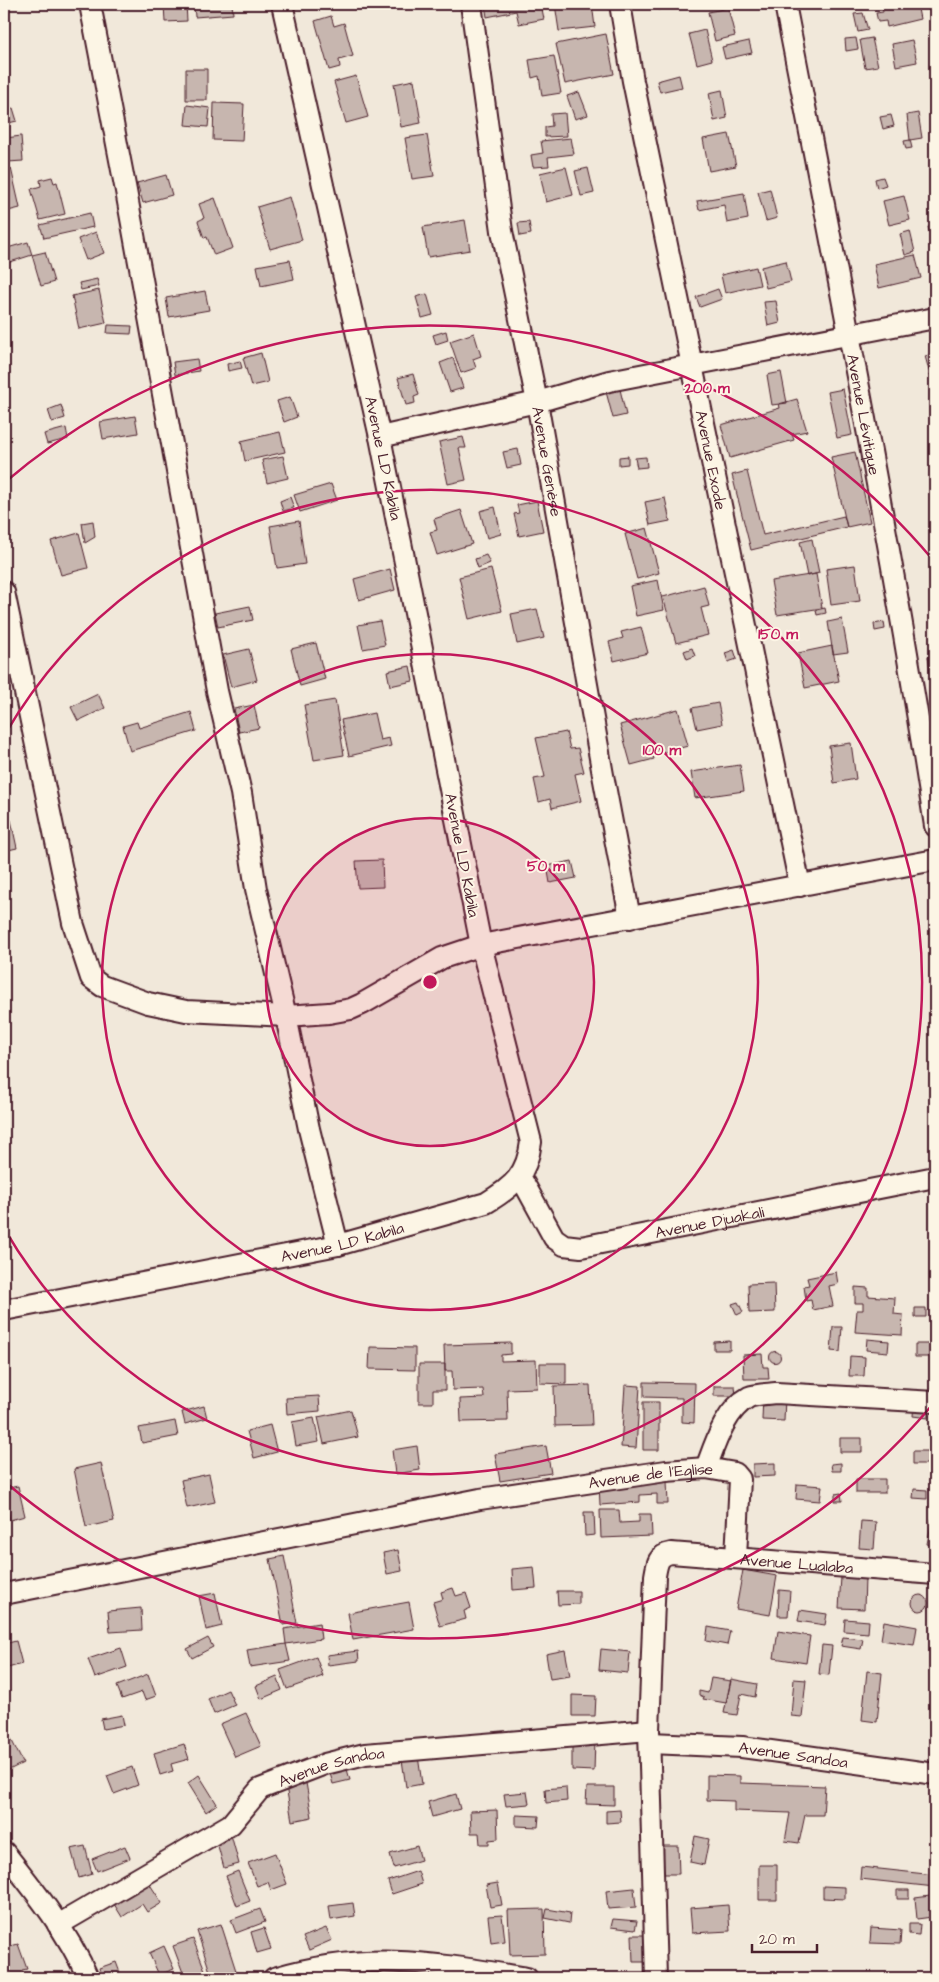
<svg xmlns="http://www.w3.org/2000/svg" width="939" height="1982" viewBox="0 0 939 1982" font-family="'Architects Daughter',sans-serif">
<rect width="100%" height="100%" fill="#f1e8da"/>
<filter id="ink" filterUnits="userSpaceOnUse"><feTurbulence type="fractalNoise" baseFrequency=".02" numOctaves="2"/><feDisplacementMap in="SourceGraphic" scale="10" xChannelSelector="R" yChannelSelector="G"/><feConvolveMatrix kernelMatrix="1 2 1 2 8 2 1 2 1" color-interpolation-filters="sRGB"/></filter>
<g filter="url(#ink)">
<!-- building -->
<path fill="#c7b6af" stroke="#4a1f2b" d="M 164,4 L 186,4 L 187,21 L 165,22 Z
M 194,4 L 232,4 L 233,14 L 195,17 Z
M 485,4 L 526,4 L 526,7 L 541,4 L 544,19 L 519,24 L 516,11 L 487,17 Z
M 555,4 L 592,4 L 595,27 L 559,31 Z
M 657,4 L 678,4 L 679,6 L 658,10 Z
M 843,4 L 862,4 L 845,9 Z
M 882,4 L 917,4 L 920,19 L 887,27 L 886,21 L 878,22 L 876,13 L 883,12 Z
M 728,8 L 735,36 L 715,41 L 708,12 Z
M 863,13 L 868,30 L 858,32 L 854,14 Z
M 331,16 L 334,26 L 344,23 L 353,56 L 339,60 L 340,67 L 329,70 L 315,21 Z
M 705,30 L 712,60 L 697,64 L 689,34 Z
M 606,34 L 614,74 L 565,84 L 556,44 Z
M 856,38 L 858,49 L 846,51 L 845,39 Z
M 872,38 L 878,66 L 865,68 L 860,40 Z
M 912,40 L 917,62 L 896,66 L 892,44 Z
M 749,41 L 752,53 L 725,59 L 722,47 Z
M 554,56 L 561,93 L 542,96 L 539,76 L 532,78 L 529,60 Z
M 186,69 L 207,69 L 207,100 L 186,100 Z
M 679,75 L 682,87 L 660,92 L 657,81 Z
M 356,76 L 368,117 L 346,123 L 334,82 Z
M 414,80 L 421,123 L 401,127 L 394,84 Z
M 722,90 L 727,118 L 714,121 L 709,93 Z
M 579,92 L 588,115 L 575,119 L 567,96 Z
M 214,103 L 244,104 L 242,141 L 213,140 Z
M 187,105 L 210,108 L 208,127 L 185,125 Z
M 13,108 L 17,121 L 4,124 L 4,110 Z
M 565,113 L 567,136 L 545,137 L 545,127 L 552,126 L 551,114 Z
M 918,113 L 922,138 L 910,140 L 907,115 Z
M 891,115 L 894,126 L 883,129 L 880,117 Z
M 729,134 L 736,166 L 709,171 L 703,139 Z
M 427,135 L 434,176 L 412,179 L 405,138 Z
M 21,136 L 23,161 L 8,162 L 6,138 Z
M 571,138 L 574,154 L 548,157 L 549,166 L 533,167 L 531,155 L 543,153 L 541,141 Z
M 910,140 L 912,148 L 906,149 L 904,141 Z
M 566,167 L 573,195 L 546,202 L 540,173 Z
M 11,168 L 20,208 L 4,212 L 4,169 Z
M 588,168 L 594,193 L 581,196 L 575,171 Z
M 166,175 L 172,195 L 143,203 L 137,183 Z
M 52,177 L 54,183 L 57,182 L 65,214 L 40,220 L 31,189 L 41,186 L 40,180 Z
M 883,177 L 886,185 L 877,188 L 875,179 Z
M 770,189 L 777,218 L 766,221 L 758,192 Z
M 744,193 L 748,219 L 727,223 L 724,205 L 699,210 L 697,201 Z
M 904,196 L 910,220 L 889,225 L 883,201 Z
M 290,197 L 302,240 L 270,249 L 257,207 Z
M 215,198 L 233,248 L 214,255 L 207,237 L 204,238 L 198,221 L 204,218 L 199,204 Z
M 90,213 L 93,227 L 44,238 L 40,225 Z
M 465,220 L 470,250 L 428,257 L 423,227 Z
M 529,222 L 531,234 L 520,236 L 518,223 Z
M 935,226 L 935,246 L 933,247 L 928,227 Z
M 910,231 L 915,252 L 905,255 L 900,234 Z
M 96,232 L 104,253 L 86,260 L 78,239 Z
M 28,242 L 32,255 L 4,264 L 4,249 Z
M 45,252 L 54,282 L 41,286 L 32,255 Z
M 915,255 L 921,278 L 879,288 L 874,264 Z
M 290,260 L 294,279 L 261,286 L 257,266 Z
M 786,261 L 791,282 L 766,288 L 761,267 Z
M 756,267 L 760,285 L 725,293 L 721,275 Z
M 97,279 L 99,286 L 81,290 L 79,283 Z
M 718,289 L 722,299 L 700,307 L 696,297 Z
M 99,290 L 106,323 L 79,329 L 72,296 Z
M 205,291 L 209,310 L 169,317 L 166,298 Z
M 427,294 L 433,315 L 422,318 L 416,297 Z
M 776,301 L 780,323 L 768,326 L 764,302 Z
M 108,325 L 132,326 L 131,334 L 107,333 Z
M 446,331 L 448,340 L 436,344 L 433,335 Z
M 474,333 L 481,356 L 473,359 L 476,368 L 461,373 L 450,341 Z
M 935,343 L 935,376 L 931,378 L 925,356 L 933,354 L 930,344 Z
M 261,353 L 268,382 L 251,386 L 243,358 Z
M 453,358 L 463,388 L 450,392 L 440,363 Z
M 197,359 L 199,371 L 175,375 L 173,362 Z
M 240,361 L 242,368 L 228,371 L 227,364 Z
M 781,372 L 787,403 L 772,405 L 767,375 Z
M 413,374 L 419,395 L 414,397 L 415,403 L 406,405 L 398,378 Z
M 619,385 L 626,415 L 613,418 L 605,388 Z
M 843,389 L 852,435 L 837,438 L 828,392 Z
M 290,397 L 297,417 L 284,422 L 277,401 Z
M 797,399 L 807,431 L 792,434 L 794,440 L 730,458 L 721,425 L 780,408 L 779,404 Z
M 61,405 L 65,418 L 52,422 L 48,410 Z
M 135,416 L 138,433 L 103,439 L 100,422 Z
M 66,428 L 68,439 L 47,444 L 44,434 Z
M 280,432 L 285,452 L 245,461 L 241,441 Z
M 463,437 L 466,448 L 459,448 L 466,480 L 448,484 L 439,442 Z
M 518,449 L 521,465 L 507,468 L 503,452 Z
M 855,452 L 870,522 L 847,527 L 831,457 Z
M 283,456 L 288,478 L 267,483 L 262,460 Z
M 628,456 L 628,464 L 619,465 L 619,457 Z
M 646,457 L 647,467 L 637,468 L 635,458 Z
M 747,471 L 763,535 L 844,516 L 847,527 L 751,550 L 732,475 Z
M 331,484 L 337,500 L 300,512 L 294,495 Z
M 290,497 L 294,508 L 283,511 L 280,501 Z
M 665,498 L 670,521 L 650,525 L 645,502 Z
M 537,501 L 543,531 L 519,536 L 514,514 L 519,513 L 517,505 Z
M 495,507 L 501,534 L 487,538 L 480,511 Z
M 461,510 L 472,544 L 437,555 L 430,532 L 437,530 L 434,519 Z
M 93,521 L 95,537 L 85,543 L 82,523 Z
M 299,521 L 305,564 L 277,568 L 270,526 Z
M 647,528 L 659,573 L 637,579 L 625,534 Z
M 79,533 L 88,568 L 61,575 L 51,541 Z
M 812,539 L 819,573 L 807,576 L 800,542 Z
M 486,555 L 490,563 L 478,568 L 475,559 Z
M 855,565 L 860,601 L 831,605 L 826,569 Z
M 390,569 L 395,590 L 359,600 L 354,579 Z
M 491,569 L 502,611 L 469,619 L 459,577 Z
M 816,574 L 822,608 L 777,615 L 771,581 Z
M 658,580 L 664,610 L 636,616 L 630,586 Z
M 704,586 L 709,606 L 701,608 L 708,635 L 676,643 L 663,597 Z
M 250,606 L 253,620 L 218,627 L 215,613 Z
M 825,608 L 826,613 L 817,615 L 816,610 Z
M 537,609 L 544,638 L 517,644 L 511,614 Z
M 842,619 L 848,652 L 833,654 L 828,622 Z
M 380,621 L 385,645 L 363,649 L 358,625 Z
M 884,622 L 885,629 L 875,631 L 874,624 Z
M 641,627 L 648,653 L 614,661 L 609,642 L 623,638 L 621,632 Z
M 316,643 L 325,679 L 300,686 L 291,649 Z
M 832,646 L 839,681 L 805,688 L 798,653 Z
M 692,648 L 695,656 L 687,659 L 684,651 Z
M 249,649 L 257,680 L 231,687 L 223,655 Z
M 734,650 L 737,659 L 728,662 L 725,653 Z
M 935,656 L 935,678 L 931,679 L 928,657 Z
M 410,666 L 413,681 L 390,686 L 387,671 Z
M 98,694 L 105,708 L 78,721 L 71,707 Z
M 335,700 L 344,755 L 314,760 L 304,705 Z
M 718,703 L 722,724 L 697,729 L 692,708 Z
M 254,705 L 259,728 L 239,732 L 234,709 Z
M 678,709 L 688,746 L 653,755 L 654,759 L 631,765 L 620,725 Z
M 191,712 L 196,731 L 130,751 L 123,726 L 137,722 L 139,728 Z
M 374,713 L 380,740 L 389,738 L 391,746 L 349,756 L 341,720 Z
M 566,732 L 570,749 L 578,748 L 584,772 L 575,774 L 581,801 L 552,808 L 550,799 L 539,802 L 534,779 L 545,777 L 536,738 Z
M 851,743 L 856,779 L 834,783 L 829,746 Z
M 740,765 L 744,791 L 695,798 L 691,772 Z
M 11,820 L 17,848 L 4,851 L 4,822 Z
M 382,860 L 383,887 L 358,888 L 356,861 Z
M 572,861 L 576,878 L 550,883 L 547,866 Z
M 836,1272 L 838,1284 L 829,1286 L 833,1306 L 813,1310 L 811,1300 L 806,1301 L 804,1286 L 809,1285 L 807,1278 Z
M 774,1283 L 775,1312 L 749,1313 L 748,1284 Z
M 855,1287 L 868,1288 L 868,1296 L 895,1298 L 894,1314 L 903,1315 L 902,1335 L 855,1332 L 857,1310 L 863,1310 L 863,1303 L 855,1303 Z
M 932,1299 L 935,1299 L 935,1316 L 932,1316 Z
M 738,1302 L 743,1312 L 737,1315 L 732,1304 Z
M 915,1308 L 926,1308 L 926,1317 L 915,1317 Z
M 833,1327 L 842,1327 L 840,1352 L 831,1351 Z
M 867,1339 L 889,1341 L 888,1352 L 866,1350 Z
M 730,1341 L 730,1350 L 714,1350 L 714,1342 Z
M 511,1343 L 511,1354 L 501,1355 L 501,1361 L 536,1360 L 537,1388 L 507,1389 L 508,1421 L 461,1422 L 460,1399 L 484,1398 L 483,1389 L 453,1390 L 452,1371 L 445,1371 L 444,1345 Z
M 915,1344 L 934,1344 L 934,1357 L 915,1357 Z
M 370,1347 L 415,1348 L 415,1370 L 369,1369 Z
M769.5 1357a5.5 5.5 0 1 1 11 0a5.5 5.5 0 1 1-11 0Z
M 762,1354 L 763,1367 L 768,1367 L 769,1379 L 744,1379 L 743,1355 Z
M 850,1356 L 865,1357 L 864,1376 L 849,1376 Z
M 540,1363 L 566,1363 L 566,1384 L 540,1383 Z
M 419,1364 L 445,1364 L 445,1390 L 433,1390 L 433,1403 L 419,1403 Z
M 644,1382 L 695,1383 L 694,1423 L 682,1422 L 682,1398 L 644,1397 Z
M 590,1385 L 592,1425 L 555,1426 L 554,1386 Z
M 625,1385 L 640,1386 L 636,1448 L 621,1447 Z
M 714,1386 L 735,1386 L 736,1396 L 714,1396 Z
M 319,1396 L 320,1411 L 287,1414 L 286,1398 Z
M 763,1396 L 785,1397 L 784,1421 L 762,1420 Z
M 643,1402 L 659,1402 L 659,1450 L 643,1450 Z
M 914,1403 L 929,1404 L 928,1418 L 913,1416 Z
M 204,1406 L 207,1418 L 185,1424 L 182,1412 Z
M 351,1410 L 358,1437 L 324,1444 L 318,1417 Z
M 314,1418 L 319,1442 L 296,1446 L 292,1422 Z
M 175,1421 L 178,1436 L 142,1443 L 139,1428 Z
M 270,1425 L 277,1452 L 254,1458 L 247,1431 Z
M 840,1438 L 862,1438 L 862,1452 L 840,1452 Z
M 417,1446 L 420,1470 L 395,1474 L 392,1450 Z
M 546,1446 L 551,1473 L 500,1481 L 495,1454 Z
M 913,1451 L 931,1451 L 931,1464 L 913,1464 Z
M 101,1463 L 114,1521 L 86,1527 L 74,1469 Z
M 775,1463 L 775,1476 L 753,1477 L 753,1464 Z
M 841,1463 L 841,1471 L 832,1471 L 831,1464 Z
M 209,1474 L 215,1502 L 187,1508 L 181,1480 Z
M 856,1479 L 885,1479 L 885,1493 L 856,1493 Z
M 667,1481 L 668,1504 L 657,1504 L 657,1494 L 640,1495 L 640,1502 L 600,1505 L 599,1485 Z
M 797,1484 L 822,1486 L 820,1501 L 796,1499 Z
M 18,1486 L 25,1516 L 10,1520 L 4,1489 Z
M 914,1489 L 927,1490 L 927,1499 L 913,1498 Z
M 841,1493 L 842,1501 L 835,1501 L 835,1494 Z
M 600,1510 L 619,1510 L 620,1523 L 639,1522 L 639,1514 L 651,1514 L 652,1536 L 601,1538 Z
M 934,1510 L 935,1510 L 935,1546 L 927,1544 Z
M 584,1512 L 594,1512 L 595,1535 L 585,1536 Z
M 861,1521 L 876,1522 L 874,1549 L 859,1548 Z
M 398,1550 L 402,1571 L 387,1574 L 383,1553 Z
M 284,1556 L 297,1623 L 283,1625 L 270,1559 Z
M 534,1567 L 536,1588 L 513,1590 L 512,1569 Z
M 743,1570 L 777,1576 L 770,1615 L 736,1609 Z
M 841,1577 L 865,1578 L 864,1609 L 839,1608 Z
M 453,1588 L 456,1596 L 466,1593 L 471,1608 L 464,1611 L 466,1619 L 440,1626 L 433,1602 L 443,1599 L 441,1592 Z
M 779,1590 L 790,1591 L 788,1616 L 778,1616 Z
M 557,1591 L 579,1591 L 579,1604 L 558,1605 Z
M 215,1593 L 222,1626 L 206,1630 L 199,1596 Z
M912 1603a8 8 0 1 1 16 0a8 8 0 1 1-16 0Z
M 409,1602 L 414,1629 L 353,1640 L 348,1613 Z
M 141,1608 L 142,1630 L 110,1632 L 108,1611 Z
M 800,1610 L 827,1614 L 825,1625 L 798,1621 Z
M 845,1619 L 869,1621 L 868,1633 L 844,1631 Z
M 884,1621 L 917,1627 L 914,1645 L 881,1640 Z
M 319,1623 L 321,1639 L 286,1644 L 284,1629 Z
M 708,1627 L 730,1631 L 727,1645 L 706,1641 Z
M 778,1631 L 810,1636 L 806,1663 L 774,1658 Z
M 843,1637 L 863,1639 L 861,1649 L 841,1646 Z
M 208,1638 L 213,1647 L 192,1658 L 187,1649 Z
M 16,1641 L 22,1664 L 4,1669 L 4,1644 Z
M 286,1644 L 290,1661 L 250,1667 L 247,1650 Z
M 822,1645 L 832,1646 L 829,1675 L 819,1674 Z
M 121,1648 L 127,1667 L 95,1678 L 88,1659 Z
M 601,1649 L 630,1652 L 628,1673 L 599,1670 Z
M 565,1650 L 570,1676 L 550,1679 L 546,1654 Z
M 358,1651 L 359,1661 L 328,1665 L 327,1655 Z
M 316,1657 L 323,1676 L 287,1689 L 280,1670 Z
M 867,1671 L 882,1673 L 877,1722 L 862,1720 Z
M 148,1674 L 156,1696 L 145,1700 L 142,1692 L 122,1699 L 117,1686 Z
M 277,1677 L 282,1690 L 261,1699 L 256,1686 Z
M 711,1678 L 731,1681 L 726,1703 L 703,1699 L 704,1697 L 699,1695 L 699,1691 L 708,1693 Z
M 731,1679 L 757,1684 L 755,1697 L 741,1694 L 737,1715 L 724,1713 Z
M 794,1679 L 806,1680 L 802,1717 L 791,1716 Z
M 228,1690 L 235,1705 L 214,1714 L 208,1699 Z
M 572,1695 L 596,1696 L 595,1716 L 572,1716 Z
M 246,1713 L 261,1746 L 235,1757 L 220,1724 Z
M 122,1715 L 124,1725 L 103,1729 L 101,1719 Z
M 7,1731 L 23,1763 L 7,1771 L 4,1765 L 4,1732 Z
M 572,1740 L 595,1740 L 594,1771 L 572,1770 Z
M 184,1744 L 189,1759 L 171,1764 L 173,1771 L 160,1775 L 154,1753 Z
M 418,1756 L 422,1784 L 406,1787 L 402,1760 Z
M 345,1762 L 350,1780 L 333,1784 L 328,1766 Z
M 132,1767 L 138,1785 L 114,1794 L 107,1776 Z
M 199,1775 L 217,1804 L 206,1812 L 188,1783 Z
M 707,1775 L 740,1776 L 740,1783 L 825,1786 L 823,1815 L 805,1815 L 799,1843 L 785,1841 L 790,1813 L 734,1811 L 734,1801 L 707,1800 Z
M 306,1783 L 312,1817 L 292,1821 L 286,1786 Z
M 566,1787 L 567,1801 L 546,1803 L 545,1789 Z
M 587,1787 L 614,1787 L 614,1805 L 586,1804 Z
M 527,1792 L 529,1804 L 506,1806 L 504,1794 Z
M 456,1794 L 460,1809 L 432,1817 L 428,1802 Z
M 497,1810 L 498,1839 L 489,1840 L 489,1844 L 480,1844 L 479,1833 L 471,1833 L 470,1811 Z
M 620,1810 L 621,1822 L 606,1823 L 606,1811 Z
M 516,1815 L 539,1816 L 538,1827 L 516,1826 Z
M 230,1831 L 239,1864 L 224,1868 L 215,1835 Z
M 695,1836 L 709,1839 L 704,1865 L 690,1862 Z
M 85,1846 L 92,1874 L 79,1878 L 71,1849 Z
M 125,1846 L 130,1858 L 97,1871 L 92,1859 Z
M 417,1846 L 421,1860 L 394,1868 L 390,1854 Z
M 659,1846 L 678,1846 L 679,1874 L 659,1874 Z
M 275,1853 L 287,1884 L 271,1890 L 268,1882 L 257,1886 L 248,1863 Z
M 759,1865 L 777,1865 L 777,1900 L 759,1900 Z
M 861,1867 L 935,1875 L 935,1887 L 860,1879 Z
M 238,1871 L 250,1901 L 237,1906 L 226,1876 Z
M 418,1871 L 422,1884 L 392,1894 L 388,1881 Z
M 149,1883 L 162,1903 L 147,1912 L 142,1904 L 122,1917 L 114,1904 Z
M 498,1883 L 502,1905 L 490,1907 L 486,1885 Z
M 823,1886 L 845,1887 L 845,1899 L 823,1898 Z
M 634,1888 L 636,1907 L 608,1909 L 606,1891 Z
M 897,1890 L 909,1890 L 909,1899 L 897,1899 Z
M 930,1896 L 932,1917 L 917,1919 L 915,1898 Z
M 353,1903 L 355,1916 L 331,1920 L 329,1906 Z
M 728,1905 L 730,1931 L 692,1933 L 690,1908 Z
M 260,1909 L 265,1922 L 236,1933 L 231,1920 Z
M 544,1909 L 545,1954 L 510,1955 L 508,1910 Z
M 547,1909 L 570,1913 L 569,1923 L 545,1918 Z
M 502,1915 L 505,1941 L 491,1943 L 488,1916 Z
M 613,1919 L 637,1921 L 635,1930 L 611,1927 Z
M 221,1924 L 238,1977 L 235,1978 L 212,1978 L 197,1931 Z
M 909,1924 L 920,1924 L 919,1935 L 909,1934 Z
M 264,1928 L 271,1949 L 257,1953 L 251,1932 Z
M 326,1928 L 332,1940 L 309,1950 L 303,1937 Z
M 871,1928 L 901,1930 L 900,1944 L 870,1943 Z
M 632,1935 L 648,1935 L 647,1962 L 633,1962 Z
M 193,1939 L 208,1978 L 185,1978 L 173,1946 Z
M 18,1944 L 27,1969 L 22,1970 L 25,1978 L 12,1978 L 4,1953 L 4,1948 Z
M 164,1946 L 174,1969 L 159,1975 L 149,1953 Z
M 116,1962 L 122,1978 L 102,1978 L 99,1968 Z
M 381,1966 L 382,1978 L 368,1978 L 368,1967 Z"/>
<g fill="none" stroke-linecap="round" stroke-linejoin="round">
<defs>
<g id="street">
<path d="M 90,4 L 126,191 L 217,691 L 241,793 L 256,889 L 286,1016 L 309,1129 L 338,1245"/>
<path id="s1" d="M 471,4 L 502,231 L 537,402 L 603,775 L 630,918"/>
<path id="s2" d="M 620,4 L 633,81 L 800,886"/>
<path id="s3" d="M 785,4 C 838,277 893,551 935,826"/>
<path d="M 380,437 L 537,402 L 609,381 L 935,318"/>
<path d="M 4,592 L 73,923 L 91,978 L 102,986 L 148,1003 L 186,1011 L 286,1016 L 329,1013 L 351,1009 L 362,1004 L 442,958 L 481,945 L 935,860"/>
<path id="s4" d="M 520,1176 L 554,1238 L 564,1245 L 581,1247 L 935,1177"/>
<path id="s5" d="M 4,1310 L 338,1245 L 486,1203 C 513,1187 527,1175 531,1142 L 481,945 L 380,437 L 282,4"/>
<path d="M 706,1468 C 715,1444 725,1410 749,1397 C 756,1394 768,1394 776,1393 L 935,1402"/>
<path id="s6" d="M 4,1594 L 480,1499 L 666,1471 L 706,1468 L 735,1473 L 740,1479 L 736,1557"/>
<path id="s7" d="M 650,1743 L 742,1747 L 935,1774"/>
<path d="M 4,1852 C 35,1891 68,1932 88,1978"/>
<path id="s8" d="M 58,1925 L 231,1824 L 260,1789 L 325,1764 L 365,1754 L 649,1730"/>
<path d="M 274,1978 C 369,1950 433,1963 527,1978"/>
<path id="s9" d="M 656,1978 L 649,1730 L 655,1576 C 657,1564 658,1555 671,1553 L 935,1574"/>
</g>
</defs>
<!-- street casing -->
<use href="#street" stroke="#4a1f2b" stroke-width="24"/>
<!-- street -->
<use href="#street" stroke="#fcf5e5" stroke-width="20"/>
</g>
</g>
<!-- distance rings -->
<circle cx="430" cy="982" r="164" fill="#c2185b" fill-opacity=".12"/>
<g fill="none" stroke="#c2185b" stroke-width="2.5">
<circle cx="430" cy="982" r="164"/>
<circle cx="430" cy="982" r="328"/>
<path d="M4 736A492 492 0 1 1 4 1228"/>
<path d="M933 1404A656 656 0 0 1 4 1481M4 483A656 656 0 0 1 933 560"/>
</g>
<g text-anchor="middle" stroke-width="4" stroke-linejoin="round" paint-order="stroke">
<!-- street labels -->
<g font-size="16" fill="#4a1f2b" stroke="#fcf5e5">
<text dy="6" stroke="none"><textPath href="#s3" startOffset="418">Avenue Lévitique</textPath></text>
<text transform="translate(384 458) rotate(78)" y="6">Avenue LD Kabila</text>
<text dy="6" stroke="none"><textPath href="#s2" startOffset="465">Avenue Exode</textPath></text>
<text dy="6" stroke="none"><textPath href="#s1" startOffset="464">Avenue Genèse</textPath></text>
<text transform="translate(463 855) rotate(79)" y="6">Avenue LD Kabila</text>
<text dy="6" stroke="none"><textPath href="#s4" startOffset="231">Avenue Djuakali</textPath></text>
<text dy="6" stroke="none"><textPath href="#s5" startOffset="345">Avenue LD Kabila</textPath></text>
<text dy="6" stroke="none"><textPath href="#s6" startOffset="658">Avenue de l'Eglise</textPath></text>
<text dy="6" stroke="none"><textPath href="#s9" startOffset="559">Avenue Lualaba</textPath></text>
<text dy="6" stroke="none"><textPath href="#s7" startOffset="144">Avenue Sandoa</textPath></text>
<text dy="6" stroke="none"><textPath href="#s8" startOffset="321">Avenue Sandoa</textPath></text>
</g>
</g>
<circle cx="430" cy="982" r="8" fill="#c2185b" stroke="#fcf5e5" stroke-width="2.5"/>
<g font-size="15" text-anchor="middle" font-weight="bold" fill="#c2185b" stroke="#fcf5e5" stroke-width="4" stroke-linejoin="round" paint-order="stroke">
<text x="707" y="393">200 m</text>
<text x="778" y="639">150 m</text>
<text x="662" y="755">100 m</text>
<text x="546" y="871">50 m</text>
</g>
<!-- margin -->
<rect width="939" height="1982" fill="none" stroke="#fcf5e5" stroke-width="20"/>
<rect x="10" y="10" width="919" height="1962" fill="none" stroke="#4a1f2b" stroke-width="2" filter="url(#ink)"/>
<!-- scale -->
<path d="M752 1944v8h65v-8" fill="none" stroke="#4a1f2b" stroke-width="2.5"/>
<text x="759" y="1944" font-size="15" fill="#4a1f2b" stroke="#fcf5e5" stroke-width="4" paint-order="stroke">20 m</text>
</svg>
